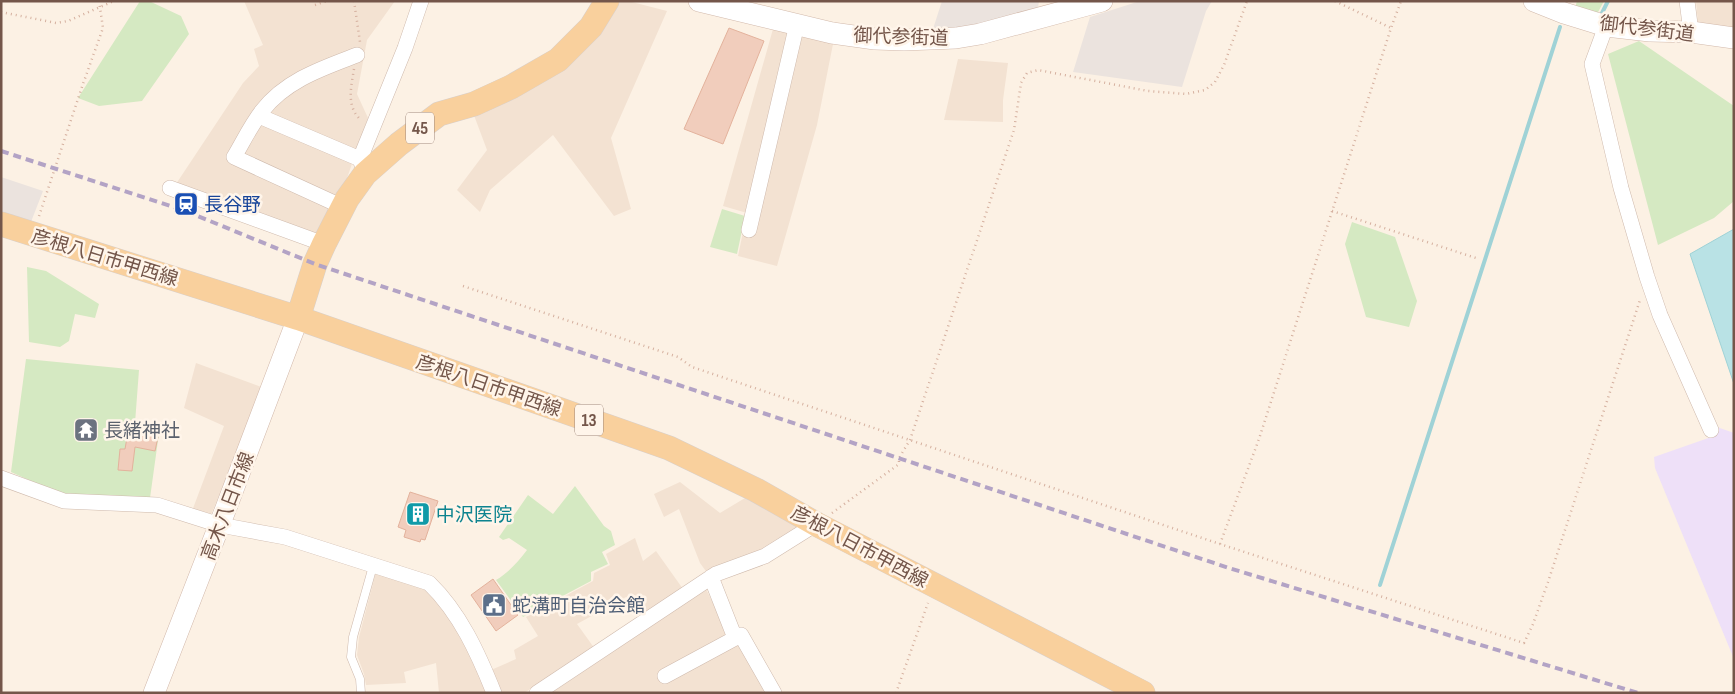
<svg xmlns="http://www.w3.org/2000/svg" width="1735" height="694" viewBox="0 0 1735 694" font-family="'Sofia Sans Condensed','Noto Sans JP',sans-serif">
<rect width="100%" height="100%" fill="#fcf1e4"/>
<!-- residential -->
<path fill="#f3e2d2" d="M 244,1 L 395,1 L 367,40 L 357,94 L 368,118 L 324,244 L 174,187 L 243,83 L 259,66 L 254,49 L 263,45 Z
M 619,1 L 628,1 L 667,11 L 611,138 L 631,209 L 614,216 L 553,135 L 490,190 L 480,212 L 457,190 L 487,150 L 472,110 L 608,16 Z
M 1696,1 L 1734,1 L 1734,28 L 1698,24 Z
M 773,29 L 833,44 L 817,125 L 777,266 L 738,256 L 747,213 L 723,206 Z
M 958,59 L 1008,63 L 1003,100 L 1003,122 L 944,120 Z
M 196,363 L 264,388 L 210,517 L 192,511 L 224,426 L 184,408 Z
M 680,482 L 720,513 L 750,495 L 793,519 L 797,530 L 763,553 L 708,574 L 700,563 L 679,509 L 664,517 L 654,494 Z
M 635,538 L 643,561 L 656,551 L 683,589 L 641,616 L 626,597 L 577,624 L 595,649 L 524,693 L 502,693 L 491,670 L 516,659 L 514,650 L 538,636 L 526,617 L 593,581 L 594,573 L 610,565 L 606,554 Z
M 376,572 L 427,587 L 447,610 L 476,660 L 488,693 L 439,693 L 436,663 L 404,672 L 406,683 L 366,685 L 364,674 L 357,655 L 359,637 Z
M 706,589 L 733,643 L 740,640 L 765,690 L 760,693 L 551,693 Z"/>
<!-- industrial -->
<path fill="#ebe3de" d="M 942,1 L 1039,1 L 1038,8 L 974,25 L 932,32 Z
M 1140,1 L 1212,1 L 1206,11 L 1182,87 L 1073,72 L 1090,17 Z
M 1,177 L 43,191 L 29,227 L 1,218 Z"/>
<!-- education -->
<path fill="#eee0f8" d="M 1717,427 L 1734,433 L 1734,659 L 1655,468 L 1654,457 L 1717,435 Z"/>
<!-- green -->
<path fill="#d5e9c2" d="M 140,1 L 149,1 L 181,16 L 189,34 L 142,101 L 99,106 L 78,98 Z
M 1577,1 L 1604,1 L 1597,14 L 1575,8 Z
M 1639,41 L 1734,106 L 1734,201 L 1714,218 L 1658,245 L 1608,54 Z
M 722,209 L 745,216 L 737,254 L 710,247 Z
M 1352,222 L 1395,237 L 1417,301 L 1409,327 L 1366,317 L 1345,244 Z
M 27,267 L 46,271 L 99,304 L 95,318 L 75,314 L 69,341 L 60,347 L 29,342 Z
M 26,359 L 139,370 L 135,423 L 159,433 L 150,498 L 67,497 L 11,472 Z
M 575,486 L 604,526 L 611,531 L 615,545 L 602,552 L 608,564 L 591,572 L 591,581 L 523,617 L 496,580 C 509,572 518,562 527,550 L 509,538 L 503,540 L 499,537 L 528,495 L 553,514 Z"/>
<!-- water -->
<path fill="#b9e2e5" stroke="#9fd2d6" d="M 1734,229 L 1734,384 L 1690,254 Z"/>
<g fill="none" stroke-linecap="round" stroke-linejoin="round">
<!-- stream -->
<path stroke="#9fd2d6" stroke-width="4" d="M 1601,15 L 1608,1
M 1380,585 L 1560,27"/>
</g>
<!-- building -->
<path fill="#f1cdbc" stroke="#e3b29c" d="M 729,28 L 764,41 L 723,144 L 684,129 Z
M 130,421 L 138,422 L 137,433 L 158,437 L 155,451 L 135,447 L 132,471 L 118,470 L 120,449 L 125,449 Z
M 410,492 L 438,501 L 425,540 L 421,539 L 420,542 L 404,537 L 406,530 L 398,527 Z
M 493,579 L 518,615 L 496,631 L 471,595 Z"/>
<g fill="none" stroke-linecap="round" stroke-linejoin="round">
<defs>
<path id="lane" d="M 361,693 L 360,679 L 351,657 L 353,637 L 373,566"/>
<path id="street" d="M 1687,1 L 1691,32
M 1606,26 L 1592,64 L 1621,188 L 1647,277 L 1660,315 L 1711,430
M 259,116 L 360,159
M 365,174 L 360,159 L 405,48 L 421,1
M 170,188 L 324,244
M 343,207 L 234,157 C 243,142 251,125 262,111 C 286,80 323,68 357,55
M 749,230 L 797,24
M 1,478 L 64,501 L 157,505 L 220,525 L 285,537 L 429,583 C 460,613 478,653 494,693
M 711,577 L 735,638
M 665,676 L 741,635 L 774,693
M 537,693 L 716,574 L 765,556 L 816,524"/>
<path id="secondary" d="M 699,1 L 832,33 L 875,39 L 904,40 L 956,38 L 980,34 L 1102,1
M 1534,1 L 1564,13 L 1606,26 L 1650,31 L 1691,32 L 1734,38
M 154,693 L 226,508 L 298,318"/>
<path id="primary" d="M 1,224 L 298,318 L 669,448 L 756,490 L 816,524 L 1143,693
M 298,318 L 315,264 L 324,244 L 347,199 L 365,174 L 399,144 L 439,114 L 474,104 L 511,87 L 558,60 L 591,27 L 607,1"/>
</defs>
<!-- lane casing -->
<use href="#lane" stroke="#cfbaad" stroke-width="9"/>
<!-- street casing -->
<use href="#street" stroke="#cfbaad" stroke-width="16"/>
<!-- secondary casing -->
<use href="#secondary" stroke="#d2b9ab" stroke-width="22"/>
<!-- primary casing -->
<use href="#primary" stroke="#d8d0cc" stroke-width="25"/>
<!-- path -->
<path stroke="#d5b09f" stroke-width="2.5" stroke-dasharray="1 4" stroke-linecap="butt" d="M 354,1 L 360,42
M 1335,1 L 1391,28
M 315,5 L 327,1
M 1,12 L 56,23 L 68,21 L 114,1
M 354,69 C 351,87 346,107 361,120
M 1332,211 L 1479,259
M 39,216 L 83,84 L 103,28 L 99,1
M 463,286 L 678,357 L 692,367 L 1220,544 L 1524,643 L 1533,624 L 1548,582 L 1640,300
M 832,513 L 899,464 L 899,458 L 910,440 L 1014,130 L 1021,83 L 1027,73 L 1038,70 L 1148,91 L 1186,94 L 1205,90 L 1215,82 L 1224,65 L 1247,1
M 1220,544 L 1259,439 L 1391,28 L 1401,1
M 896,693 L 928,603"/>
<!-- lane -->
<use href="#lane" stroke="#fff" stroke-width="8"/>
<!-- street -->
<use href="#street" stroke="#fff" stroke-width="15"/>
<!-- secondary -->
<use href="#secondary" stroke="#fff" stroke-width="21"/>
<!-- primary -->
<use href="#primary" stroke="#f9d09d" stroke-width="24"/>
<!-- rail -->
<path stroke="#b3a3c5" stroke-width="4" stroke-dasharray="8 5" stroke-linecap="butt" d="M 1,151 L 183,210 L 315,264 L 1229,568 L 1638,693"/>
</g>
<!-- icons -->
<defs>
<symbol id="station-square" viewBox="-11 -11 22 22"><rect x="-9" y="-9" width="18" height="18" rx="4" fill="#1a4fb4" stroke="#fff5ea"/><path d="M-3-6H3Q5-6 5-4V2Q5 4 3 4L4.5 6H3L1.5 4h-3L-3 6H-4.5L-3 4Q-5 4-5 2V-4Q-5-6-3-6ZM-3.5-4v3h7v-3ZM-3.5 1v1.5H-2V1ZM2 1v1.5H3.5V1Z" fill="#fff"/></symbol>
<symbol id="temple-square" viewBox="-11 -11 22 22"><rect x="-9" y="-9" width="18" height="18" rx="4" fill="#6b7280" stroke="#fff5ea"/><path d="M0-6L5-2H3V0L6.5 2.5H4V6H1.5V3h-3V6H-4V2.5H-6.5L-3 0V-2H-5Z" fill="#fff"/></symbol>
<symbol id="building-square" viewBox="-11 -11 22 22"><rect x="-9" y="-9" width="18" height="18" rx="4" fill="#0f9aa8" stroke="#fff5ea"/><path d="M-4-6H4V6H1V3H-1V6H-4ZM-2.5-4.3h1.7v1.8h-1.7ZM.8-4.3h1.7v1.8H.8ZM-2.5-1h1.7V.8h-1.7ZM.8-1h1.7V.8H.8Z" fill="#fff"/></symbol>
<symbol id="civic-square" viewBox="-11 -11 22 22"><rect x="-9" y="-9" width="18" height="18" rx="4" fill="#5c6f8a" stroke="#fff5ea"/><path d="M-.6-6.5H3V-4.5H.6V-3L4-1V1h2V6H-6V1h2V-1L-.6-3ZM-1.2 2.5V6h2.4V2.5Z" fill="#fff"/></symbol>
</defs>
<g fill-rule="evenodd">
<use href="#station-square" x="172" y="190" width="28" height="28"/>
<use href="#temple-square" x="72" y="416" width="28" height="28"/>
<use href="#building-square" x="404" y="500" width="28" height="28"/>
<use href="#civic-square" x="480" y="591" width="28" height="28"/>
</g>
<g text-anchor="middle" stroke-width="5" stroke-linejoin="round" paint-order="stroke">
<!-- shield labels -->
<g fill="#fff5ea" stroke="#9e867a" stroke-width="1">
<rect x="406" y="112.5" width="28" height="31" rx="4"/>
<rect x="575" y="404.5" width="28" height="31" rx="4"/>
</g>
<g font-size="18" font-weight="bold" fill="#74564a">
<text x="420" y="134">45</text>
<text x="589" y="426">13</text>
</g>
<!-- street labels -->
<g font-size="19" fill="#74564a" stroke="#fff5ea">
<text transform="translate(1647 28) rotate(7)" y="7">御代参街道</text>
<text transform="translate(901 36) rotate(2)" y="7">御代参街道</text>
<text transform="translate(105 257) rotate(17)" y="7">彦根八日市甲西線</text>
<text transform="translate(489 385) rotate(19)" y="7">彦根八日市甲西線</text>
<text transform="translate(227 506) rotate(-69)" y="7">高木八日市線</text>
<text transform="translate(860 546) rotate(28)" y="7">彦根八日市甲西線</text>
</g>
<!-- transit labels -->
<g font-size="19" fill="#164399" stroke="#fff5ea" text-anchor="start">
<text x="204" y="211">長谷野</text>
</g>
<!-- worship labels -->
<g font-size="19" fill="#5b616d" stroke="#fff5ea" text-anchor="start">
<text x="104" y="437">長緒神社</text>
</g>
<!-- culture labels -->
<g font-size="19" fill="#0d838f" stroke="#fff5ea" text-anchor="start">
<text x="436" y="521">中沢医院</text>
</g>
<!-- service labels -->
<g font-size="19" fill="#4e5e75" stroke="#fff5ea" text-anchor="start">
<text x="512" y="612">蛇溝町自治会館</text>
</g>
</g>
<!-- border -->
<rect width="1735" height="694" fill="none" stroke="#74564a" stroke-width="5"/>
</svg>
